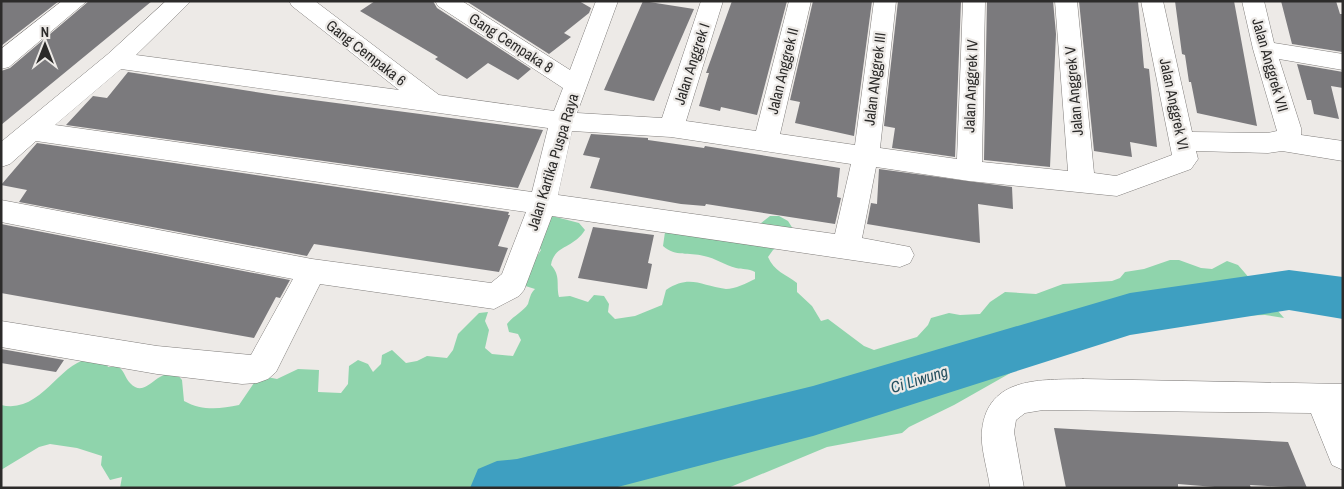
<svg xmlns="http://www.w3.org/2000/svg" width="1344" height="489" viewBox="0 0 1344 489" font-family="'Archivo Narrow',sans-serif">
<rect width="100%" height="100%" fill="#edeae7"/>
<!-- green -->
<path fill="#8fd4ac" d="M 552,216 L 579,223 L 585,230 C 573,249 554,245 551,265 C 561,276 556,284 559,297 L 570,296 L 588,302 L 594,295 L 604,296 L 609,304 L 608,312 L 615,319 L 635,316 L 662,305 L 666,290 C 690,274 701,286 726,289 C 735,289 747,283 755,279 L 755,272 C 748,268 743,270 736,268 C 725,265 715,258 704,256 C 688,252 676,257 663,246 L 665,232 L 756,227 L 770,216 L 779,216 L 788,221 L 793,229 L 788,242 L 773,250 L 768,257 C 774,271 785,274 797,283 L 797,292 L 812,306 L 821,321 L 828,319 L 864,346 L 874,350 L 917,337 L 928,325 L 931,318 L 949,313 L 960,315 L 980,314 L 990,302 L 1005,292 L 1036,294 L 1063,284 L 1112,281 L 1120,278 L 1125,272 L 1144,269 L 1170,260 L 1179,260 L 1201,268 L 1212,269 L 1227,261 L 1238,265 L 1284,318 L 1265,315 L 1199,317 L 1164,326 L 1154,324 L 1129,329 L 1114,336 L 1023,366 L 954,405 L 909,427 L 902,433 L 827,447 L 728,488 L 120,488 L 122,477 L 110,480 L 101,465 L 102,456 L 77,448 L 50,444 L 39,447 L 1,470 L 1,405 C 47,416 62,347 105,360 L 108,367 L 119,367 C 125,372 125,378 130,383 C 143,397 152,379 164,375 C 168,373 172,374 176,373 L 182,380 L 184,401 C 202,411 220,409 239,405 L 256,380 L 267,377 L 277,379 L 298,369 L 319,370 L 318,392 L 341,393 L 348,384 L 349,366 L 358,360 L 368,364 L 373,372 L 381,364 L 382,355 L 392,350 L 406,363 L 417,361 L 427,356 L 447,358 L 453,350 L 458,334 L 479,313 L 488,312 L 485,321 L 489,330 L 485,348 L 492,354 L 513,356 L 521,340 L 518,334 L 509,332 L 507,324 C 513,316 523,312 528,304 C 530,298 530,294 535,289 L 519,284 L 541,250 L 536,245 L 543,220 Z"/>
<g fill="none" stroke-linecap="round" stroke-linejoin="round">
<!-- river -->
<path fill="#3e9fc1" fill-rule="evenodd" d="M 1289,270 L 1343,277 L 1343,319 L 1289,310 L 1130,335 L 813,436 L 614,488 L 470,488 L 478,469 L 497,461 L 517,459 L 813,386 L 1130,293 Z"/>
</g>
<!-- building -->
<path fill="#7b7a7d" d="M 1,1 L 59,1 L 1,46 Z
M 89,1 L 152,1 L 1,125 L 1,71 L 10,68 Z
M 375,1 L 433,1 L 437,8 L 531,69 L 518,80 L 488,63 L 467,79 L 435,59 L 438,57 L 360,11 Z
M 466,1 L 579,1 L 591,8 L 589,13 L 564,33 L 571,37 L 549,54 Z
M 643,1 L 694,9 L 654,101 L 604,90 Z
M 732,1 L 787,1 L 757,115 L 721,107 L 720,111 L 699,106 L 709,73 L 706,73 Z
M 813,1 L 872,1 L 854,136 L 795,123 L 800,102 L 790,100 Z
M 898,1 L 961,1 L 955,157 L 892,148 L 895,128 L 884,126 Z
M 987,1 L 1053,1 L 1056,34 L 1050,167 L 984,160 Z
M 1079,1 L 1138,1 L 1144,68 L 1149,69 L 1157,147 L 1130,142 L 1132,157 L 1094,151 Z
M 1175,1 L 1234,1 L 1257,126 L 1197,113 L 1191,82 L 1189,82 L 1185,55 L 1182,54 Z
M 1281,1 L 1336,1 L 1340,14 L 1343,14 L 1343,52 L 1292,44 Z
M 1297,64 L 1343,72 L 1343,88 L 1331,86 L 1339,119 L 1314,114 L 1311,100 L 1307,100 Z
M 128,72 L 275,95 L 543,130 L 518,188 L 66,125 L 93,96 L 107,98 Z
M 591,134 L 648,138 L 648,140 L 704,148 L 705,146 L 840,168 L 837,197 L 841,198 L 835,224 L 706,204 L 705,206 L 681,204 L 590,188 L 600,158 L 583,155 Z
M 37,143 L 509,212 L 508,215 L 510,215 L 498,246 L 508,248 L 499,272 L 314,244 L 307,256 L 19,202 L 27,190 L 1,185 Z
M 879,169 L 1012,187 L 1013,209 L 978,204 L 980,243 L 867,224 L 871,203 L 877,204 Z
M 1,224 L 290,280 L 280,298 L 276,297 L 254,338 L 1,293 Z
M 593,227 L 654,235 L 648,263 L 652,264 L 647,289 L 578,278 Z
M 1,349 L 64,360 L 56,372 L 1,363 Z
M 1054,428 L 1288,442 L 1307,488 L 1250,485 L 1251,488 L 1227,488 L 1178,484 L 1178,488 L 1066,488 Z"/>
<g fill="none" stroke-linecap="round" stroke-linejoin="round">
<defs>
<path id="minor" d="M 62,1 L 87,1 L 9,67 L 1,69 L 1,49 Z
M 166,1 L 191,1 L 136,55 L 399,90 L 292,6 L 289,1 L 315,1 L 439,95 L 554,111 L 563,88 L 438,6 L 435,1 L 462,1 L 570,70 L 596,1 L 618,1 L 577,113 L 662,118 L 701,1 L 723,1 L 686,121 L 756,131 L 789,1 L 811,1 L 780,134 L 855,145 L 874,1 L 896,1 L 880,148 L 957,159 L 963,1 L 985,1 L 982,162 L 1068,171 L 1055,1 L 1077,1 L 1094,173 L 1116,176 L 1172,155 L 1141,1 L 1163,1 L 1192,132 L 1268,133 L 1277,131 L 1253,49 L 1242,1 L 1264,1 L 1274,43 L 1343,54 L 1343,70 L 1279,59 L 1301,128 L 1301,135 L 1343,141 L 1343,161 L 1282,151 L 1268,153 L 1196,151 L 1198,159 L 1191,169 L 1117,196 L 969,181 L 876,167 L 862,238 L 910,247 L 914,255 L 910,263 L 900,267 L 552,216 L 524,290 L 519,296 L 494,309 L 320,284 L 276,372 L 268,379 L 257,383 L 242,384 L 157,374 L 1,347 L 1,321 L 157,346 L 251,355 L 293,279 L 1,222 L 1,200 L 312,259 L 491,283 L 502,274 L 526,212 L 36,141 L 10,164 L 1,167 L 1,142 L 108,54 ZM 121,69 L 548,128 L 532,192 L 55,125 ZM 572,131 L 671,137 L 851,164 L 835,234 L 558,195 Z
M 1083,379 L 1343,384 L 1343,470 L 1332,465 L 1311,413 L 1043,410 L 1025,413 L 1016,420 L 1014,432 L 1024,488 L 990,488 C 988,470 980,448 982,430 C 988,376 1041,380 1083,379 Z"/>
</defs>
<!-- minor casing -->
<use href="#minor" stroke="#817e7c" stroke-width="1"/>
<!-- minor -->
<use href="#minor" fill="#fff" fill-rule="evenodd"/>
</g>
<g text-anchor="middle" stroke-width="4.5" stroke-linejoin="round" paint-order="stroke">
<!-- street labels -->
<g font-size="15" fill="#2c2b2a" stroke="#edeae7">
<text transform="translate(511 43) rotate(33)" y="5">Gang Cempaka 8</text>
<text transform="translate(366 53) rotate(38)" y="5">Gang Cempaka 6</text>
<text transform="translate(692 64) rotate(-72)" y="5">Jalan Anggrek I</text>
<text transform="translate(1270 65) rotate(74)" y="5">Jalan Anggrek VII</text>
<text transform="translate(783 71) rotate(-76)" y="5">Jalan Anggrek II</text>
<text transform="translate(875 79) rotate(-83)" y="5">Jalan ANggrek III</text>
<text transform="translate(971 86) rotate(-88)" y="5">Jalan Anggrek IV</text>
<text transform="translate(1074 91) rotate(-95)" y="5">Jalan Anggrek V</text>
<text transform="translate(1174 104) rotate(78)" y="5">Jalan Anggrek VI</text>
<text transform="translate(553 162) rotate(-73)" y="5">Jalan Kartika Puspa Raya</text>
</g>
<!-- water labels -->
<g font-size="16" font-style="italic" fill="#26505f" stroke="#edeae7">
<text transform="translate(919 379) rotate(-17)" y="6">Ci Liwung</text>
</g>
</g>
<!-- border -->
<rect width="1344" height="489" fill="none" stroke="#2c2b2a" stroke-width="5"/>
<!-- north arrow -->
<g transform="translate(45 45)" stroke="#edeae7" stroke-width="4" paint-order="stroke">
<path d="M0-4L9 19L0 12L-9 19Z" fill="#2c2b2a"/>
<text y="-8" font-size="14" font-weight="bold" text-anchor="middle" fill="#2c2b2a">N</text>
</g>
</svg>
